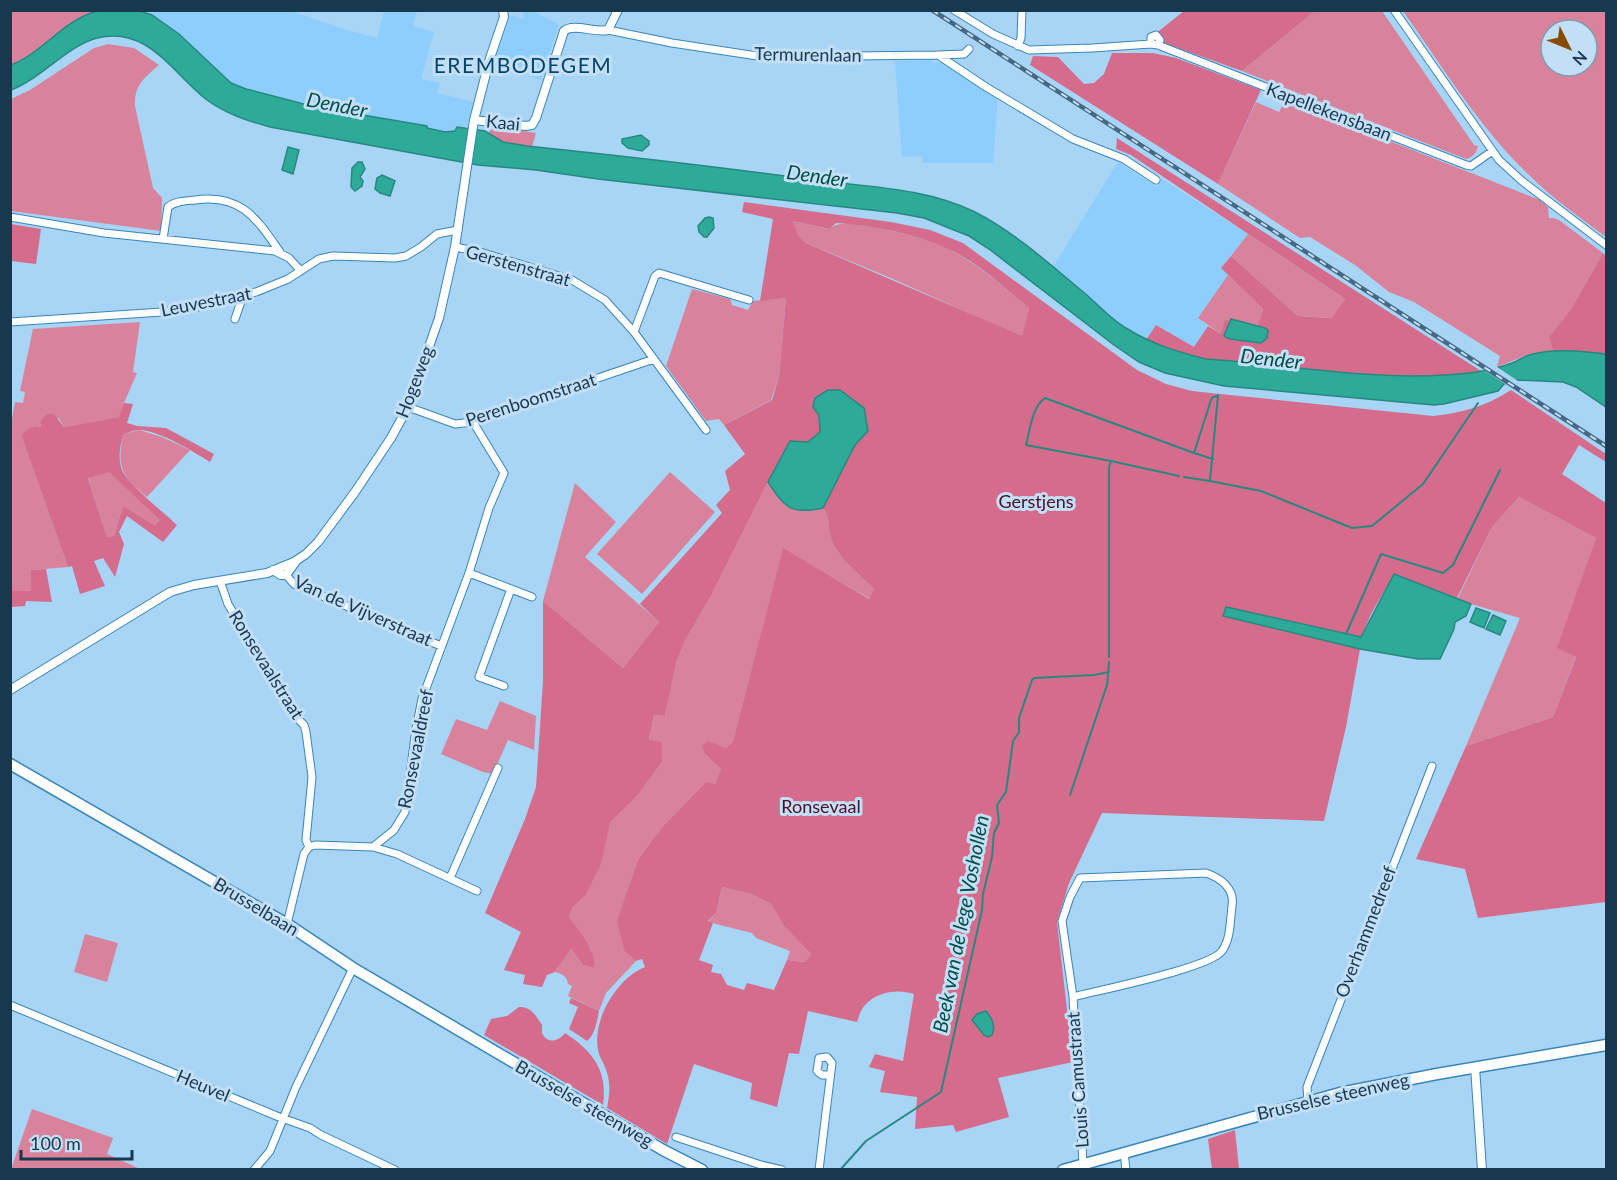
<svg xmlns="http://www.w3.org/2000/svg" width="1617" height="1180" viewBox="0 0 1617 1180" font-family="Lato,sans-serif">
<rect width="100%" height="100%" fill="#a8d4f5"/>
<!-- built -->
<path fill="#8dcefe" d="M 524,10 L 532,11 L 559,24 L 541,80 L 529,76 L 531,68 L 495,59 L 511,15 L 523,19 Z
M 136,11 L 291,11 L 347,30 L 377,38 L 384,11 L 417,11 L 413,26 L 434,32 L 421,79 L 440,83 L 437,93 L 473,102 L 466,129 L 457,127 L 455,131 L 441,132 L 326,107 L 323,109 L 286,100 L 246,89 L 231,83 L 179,34 L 149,14 Z
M 932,60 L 933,63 L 942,62 L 998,97 L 993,163 L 922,163 L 922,156 L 902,157 L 895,61 Z
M 1118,162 L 1157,187 L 1162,179 L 1248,234 L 1221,268 L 1228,275 L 1198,318 L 1208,326 L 1194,347 L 1156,325 L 1146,340 L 1124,327 L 1053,267 Z"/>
<!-- green -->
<path fill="#d8839b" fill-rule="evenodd" d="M 10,11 L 101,11 C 66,20 44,52 11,65 Z
M 1315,11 L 1382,11 L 1474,145 L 1478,146 C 1476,154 1473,157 1466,159 L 1242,71 Z
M 1403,11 L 1606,11 L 1606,237 C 1579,217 1552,198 1528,174 C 1479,127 1442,66 1403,11 ZM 1551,30 L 1587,30 L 1587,66 L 1551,66 Z
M 108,44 L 134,48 L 159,65 C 145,77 134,85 135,106 L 153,188 L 162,198 L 161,231 L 11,211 L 11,99 L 30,90 L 94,48 Z
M 1285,100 L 1540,200 L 1548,207 L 1549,218 L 1554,218 L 1559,220 L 1603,253 L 1571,309 L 1549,337 L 1553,351 L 1530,354 L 1497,367 L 1500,356 L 1414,302 L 1389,292 L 1355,265 L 1310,237 L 1300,238 L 1218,184 L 1256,102 L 1279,112 Z
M 490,126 L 536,133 L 532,147 C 517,145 501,143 489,134 Z
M 793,221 L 828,229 C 841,220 857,225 872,227 C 899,232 927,238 952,251 C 980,265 1004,288 1029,308 L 1022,337 L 893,279 L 806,243 L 797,236 Z
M 1248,234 L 1345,299 L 1333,318 L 1298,316 L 1231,256 Z
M 1228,275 L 1263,309 L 1257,327 L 1221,334 L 1198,318 Z
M 692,289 L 730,299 L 732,305 L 748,310 L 753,301 L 786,298 L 779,376 L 771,400 L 724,425 L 719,419 L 706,421 L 666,366 Z
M 140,322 L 133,372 L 137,373 L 124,403 L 120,417 L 64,427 L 59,418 C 46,424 33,427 21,435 L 68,567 L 31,570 L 31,591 L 11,591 L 11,425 L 15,402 L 23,403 L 25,392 L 20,391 L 33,329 Z
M 139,430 L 162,437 L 190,450 L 147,497 C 123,477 115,467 124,434 Z
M 108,471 L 161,520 L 155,527 L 123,506 L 114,536 L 107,539 L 88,477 Z
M 670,472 L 715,512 L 642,594 L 597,554 Z
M 768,482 C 783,507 793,514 823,508 C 831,517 827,528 831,539 C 839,559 859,574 874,589 L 870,599 L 783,549 L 733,741 L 726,748 L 708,742 L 705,754 L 721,769 L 715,785 L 706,782 L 663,826 L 639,858 L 625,952 L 636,961 L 606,993 L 599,1011 L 568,996 L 572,986 L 568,984 C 567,976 562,974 555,972 L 571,949 L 583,965 L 594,968 L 591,949 L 569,917 L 573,907 L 586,895 L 601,865 L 609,822 L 638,795 L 662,762 L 649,741 L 654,715 L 665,716 L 677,660 L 686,639 L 712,594 Z
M 575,483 L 616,522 L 585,557 L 659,622 L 623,668 L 543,601 Z
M 1519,497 L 1596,538 L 1558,648 L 1576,656 L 1553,717 L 1466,746 L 1520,618 L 1471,604 L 1458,598 L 1492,527 Z
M 500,701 L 536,716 L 534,750 L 508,740 L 493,774 L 483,772 L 441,754 L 456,719 L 487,730 Z
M 722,887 L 751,894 L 771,904 L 784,926 L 811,954 L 805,962 L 787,960 L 790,951 L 756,938 L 752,933 L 708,922 L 716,913 Z
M 85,934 L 118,943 L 107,982 L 74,972 Z
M 32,1109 L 113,1138 L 107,1154 L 140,1169 L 11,1169 Z"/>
<!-- forest -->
<path fill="#d56c8c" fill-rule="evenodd" d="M 1184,11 L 1315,11 L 1242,71 L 1150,38 Z
M 1112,53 L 1153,53 L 1176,58 L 1261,90 L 1218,184 L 1030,65 L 1033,56 L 1058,57 L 1084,84 L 1094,83 L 1104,74 Z
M 1117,138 L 1481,371 C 1390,386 1297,365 1206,359 L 1182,353 L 1146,340 L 1156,325 L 1194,347 L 1208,326 L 1221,334 L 1225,320 L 1257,327 L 1263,309 L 1221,268 L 1231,256 L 1298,316 L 1332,318 L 1345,299 L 1131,155 L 1116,149 Z
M 744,202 L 891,222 L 930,230 L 963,243 L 1137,370 L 1166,384 L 1192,391 L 1220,394 L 1433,416 C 1461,413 1487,406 1511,390 L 1606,454 L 1606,462 L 1579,445 L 1562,474 L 1606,503 L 1606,902 L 1478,918 L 1465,869 L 1416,859 L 1466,746 L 1553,717 L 1576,657 L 1557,648 L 1596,538 L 1519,497 L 1492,527 L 1457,598 L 1394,574 L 1371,614 L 1361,637 L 1226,607 L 1224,616 L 1360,649 L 1346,727 L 1324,821 L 1102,813 L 1069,883 L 1057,922 L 1073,1062 L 998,1078 L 1009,1117 L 956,1132 L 953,1125 L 915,1129 L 917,1097 L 880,1092 L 885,1071 L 869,1067 L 875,1054 L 903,1061 L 914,994 C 898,989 878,991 865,1005 C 861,1009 859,1016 857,1022 L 808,1011 L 799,1054 L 789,1053 L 777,1107 L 750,1099 L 752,1083 L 694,1064 L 667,1144 L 607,1108 C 610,1093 611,1082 605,1067 C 603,1062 599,1056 598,1050 C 592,1020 617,978 645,967 L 642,959 L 636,961 L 625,952 L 617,921 L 639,858 L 663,826 L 706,782 L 715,784 L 721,769 L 705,754 L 702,746 L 708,741 L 726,748 L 733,741 L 783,548 L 869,599 L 874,589 C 859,574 839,559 831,539 C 827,528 831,517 823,508 L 855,445 L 868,431 L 840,390 L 828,390 L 815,397 L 813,407 L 819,415 L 820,432 L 808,442 L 790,442 L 768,482 L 712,594 L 686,639 L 677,660 L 665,716 L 654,715 L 649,740 L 662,742 L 662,762 L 638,795 L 610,822 L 601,865 L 586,895 L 573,907 L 569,917 C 579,932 597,950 594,968 L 583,965 L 571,949 L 555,972 L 547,975 L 542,987 L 523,984 L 525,975 L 504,970 L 521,932 L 485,913 L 525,819 L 536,787 L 543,681 L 543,601 L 623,668 L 659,622 L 640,604 L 722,513 L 716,505 L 730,490 L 725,471 L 745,454 L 724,425 L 772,400 L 779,376 L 786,298 L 760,301 L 773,219 L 742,212 ZM 793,221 L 829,229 L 836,223 C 875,226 914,233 950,250 C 979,263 1004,288 1029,308 L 1022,336 L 806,243 L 798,236 ZM 722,887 L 751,894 L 771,904 L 784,926 L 811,954 L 805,962 L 787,960 L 774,990 L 747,983 L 744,990 L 727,985 L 721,974 L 711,972 L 713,965 L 699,960 L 713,923 L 708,921 L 716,913 Z
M 11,224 L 41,229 L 36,264 L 11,261 Z
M 1603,253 L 1606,256 L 1606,354 L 1553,351 L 1549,337 L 1571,309 Z
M 124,403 L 133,404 L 127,423 L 137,426 L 166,428 L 214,454 L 210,462 C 194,452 157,429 138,430 C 133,430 128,433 124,434 C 120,445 118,456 121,467 C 124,482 165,513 177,525 L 163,542 L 127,516 L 119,532 L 124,544 L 115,577 L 103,558 L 94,561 L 105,586 L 80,594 L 72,566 L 68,567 L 21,435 L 30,428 L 41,426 L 41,421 L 47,414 L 54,414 L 64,427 L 119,417 ZM 109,472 L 160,520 L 155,526 L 123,506 L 114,536 L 107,538 L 88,478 Z
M 46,569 L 52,602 L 26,601 L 25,606 L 11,607 L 11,591 L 31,591 L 31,570 Z
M 571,998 L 599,1011 C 597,1021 595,1035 587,1041 L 569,1029 L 578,1007 L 569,1003 Z
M 519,1007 C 531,1006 536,1016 542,1025 L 542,1033 C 547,1044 558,1042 565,1033 C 593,1051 608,1071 603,1105 L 484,1035 L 491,1019 L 507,1016 Z
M 1235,1130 L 1239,1169 L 1212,1169 L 1208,1139 Z"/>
<!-- water -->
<path fill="#2eaa99" stroke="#278882" stroke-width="1.5" d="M 136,10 L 152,15 L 179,34 L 231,83 L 246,89 L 323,109 L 326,107 L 351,113 L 427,126 L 427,128 L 445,132 L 455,131 L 457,127 L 485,131 L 503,142 L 527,146 C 623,156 719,167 815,180 C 869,187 926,188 975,212 C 1016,233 1053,267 1088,296 C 1100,307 1112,320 1126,328 C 1151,344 1178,352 1206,359 C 1285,364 1365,380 1445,375 C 1467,374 1491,371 1512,363 C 1518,361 1523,357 1529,355 C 1553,348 1582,351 1606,354 L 1606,407 L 1576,387 L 1563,382 L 1517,380 L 1504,384 L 1498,391 L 1444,404 L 1434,405 L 1224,386 L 1165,373 L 1139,362 L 1114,345 L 989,249 L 969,236 L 924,218 L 897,213 L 598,179 L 536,170 L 478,165 L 270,127 C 248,121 226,114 207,100 C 173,74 148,25 97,38 C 67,46 41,79 11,90 L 11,65 C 42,53 62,22 94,12 C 107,8 123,11 136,10 Z
M 641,135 L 649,141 L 649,145 L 642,151 L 628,148 L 622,143 L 622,139 Z
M 288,147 L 299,150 L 293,174 L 282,170 Z
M 358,162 L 362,162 L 365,169 L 360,177 L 363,181 L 362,186 L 355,191 L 351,187 L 352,168 Z
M 382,175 L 395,181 L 390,196 L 380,193 L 375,189 L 377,178 Z
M 709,217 L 713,218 L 714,228 L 707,237 L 704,237 L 699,232 L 698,226 L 705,218 Z
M 1231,319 L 1265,328 L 1268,330 L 1267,338 L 1261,343 L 1230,339 L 1224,336 Z
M 828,390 L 840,390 L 864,408 L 868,431 L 855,445 L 823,508 C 791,515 785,508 768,482 L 790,441 L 808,442 L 820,432 L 819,415 L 813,407 L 815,398 Z
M 1394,574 L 1471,604 L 1466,616 L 1455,622 L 1454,629 L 1440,659 L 1418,659 L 1360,649 L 1223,616 L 1226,607 L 1361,637 Z
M 1476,608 L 1490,613 L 1484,628 L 1470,622 Z
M 1493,615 L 1506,621 L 1500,635 L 1486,629 Z
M 986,1011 C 992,1019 996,1025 992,1035 L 988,1037 L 984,1035 L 972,1020 L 977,1014 Z"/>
<!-- pier -->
<path fill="#a8d4f5" d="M 1494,365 L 1521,383 L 1508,386 L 1481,368 Z"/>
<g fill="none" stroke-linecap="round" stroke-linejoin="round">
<!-- stream -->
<path stroke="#278882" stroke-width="2" d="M 1213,459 L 1194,453 L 1211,400 L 1213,397 L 1218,396
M 1111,461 L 1026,445 C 1030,430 1032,407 1045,398 L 1194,453
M 1184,477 L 1210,481 L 1218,395
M 1210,481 L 1261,491 L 1352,528 L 1372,526 L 1423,484 L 1478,403
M 1346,634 L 1381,554 L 1443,573 L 1453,565 L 1500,470
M 1109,657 L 1109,467 L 1111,461 L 1179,476
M 1070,795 L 1107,685 L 1109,662
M 840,1170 L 866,1141 L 941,1092 L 982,910 L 983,894 L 992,857 L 994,833 L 999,823 L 997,805 L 1006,792 L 1013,741 L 1019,732 L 1019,718 L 1032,680 L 1034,678 L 1094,675 L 1109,672"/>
<defs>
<path id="minor" d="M 954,10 L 993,34 L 1029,50 L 1092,48 L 1151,44 L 1158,45 L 1466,165 L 1471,166 L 1491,152
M 1394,10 L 1499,160 L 1522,181 L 1606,245
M 608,30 L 672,43 L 764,57 L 938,55 L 964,54 L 969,49
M 1151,44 L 1151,37 L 1156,35 L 1160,40 L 1158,45
M 1018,46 L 1021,38 L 1022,10
M 938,55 L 986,87 L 1073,139 L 1124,159 L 1156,180
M 10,217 L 104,233 L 275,251 L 289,258 L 301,271
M 163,239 L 168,207 C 175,201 185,201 195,200 C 241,193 257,219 280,252
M 455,247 L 480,252 L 572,280 L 605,300 L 634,332 L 706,430
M 235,319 L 243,296
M 10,322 L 162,312 L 204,306 L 256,292 L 288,279 L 319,259 L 333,256 L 395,258 L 406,256 L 421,247 L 437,234 L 458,230
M 634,332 L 655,276 L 659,273 L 749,300
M 408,407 L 455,424 L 473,422 L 501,411 L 654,359
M 469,573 L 532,597
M 286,575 L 294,584 L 441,646
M 220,581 L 228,604 L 292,713 L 304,725 L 306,732 L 312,777 L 306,840 L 309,847
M 504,686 L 479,677 L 511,589
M 309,847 L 315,845 L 373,847 L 394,830 L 405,812 L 416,729 L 422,699 L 469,573 L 489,508 L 504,473 L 473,422
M 373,847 L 397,854 L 477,891
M 450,878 L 498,768
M 287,924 L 304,854 L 309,847
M 1073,997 C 1099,990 1210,968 1222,951 C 1231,939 1230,920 1232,906 C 1235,889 1221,878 1206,873 L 1080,878 L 1070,897 L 1062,921 L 1073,997 L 1083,1163
M 10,1005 L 279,1117 L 310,1128 L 321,1135 L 395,1170
M 1308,1100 L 1307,1087 L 1432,766
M 676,1137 L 761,1165 L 782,1170
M 1124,1152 L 1126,1170
M 254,1170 L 270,1151 L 296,1087 L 353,968
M 819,1170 L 832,1063 L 827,1057 L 819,1058 L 817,1071 L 822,1075 L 830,1075"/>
<path id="tertiary" d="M 474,120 L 526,126 L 532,125 L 536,118 L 564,31 C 574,23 594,33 608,30 L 618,10
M 273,570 L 281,575 L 286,575 L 297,560
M 10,690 L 170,592 L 194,585 L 267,573 L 294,562 L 306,554 L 318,542 L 355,492 L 391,438 L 408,407 L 439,318 L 455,247 L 474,120 L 490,58 L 504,17 L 503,10
M 1475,1067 L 1482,1170"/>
<path id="primary" d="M 10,764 L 287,924 L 353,968 L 663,1150 L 702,1170
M 1063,1170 L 1340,1093 L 1437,1074 L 1606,1045"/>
</defs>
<!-- minor casing -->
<use href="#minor" stroke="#3985b9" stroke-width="9"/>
<!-- tertiary casing -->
<use href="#tertiary" stroke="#3985b9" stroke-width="10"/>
<!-- primary casing -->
<use href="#primary" stroke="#3985b9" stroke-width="13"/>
<!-- minor -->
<use href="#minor" stroke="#fff" stroke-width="7"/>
<!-- tertiary -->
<use href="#tertiary" stroke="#fff" stroke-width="8"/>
<!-- primary -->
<use href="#primary" stroke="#fff" stroke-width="10"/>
<defs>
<path id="rail" d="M 932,10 L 1606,446"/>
</defs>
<!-- rail casing -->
<use href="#rail" stroke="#466983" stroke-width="4.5"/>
<!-- rail -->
<use href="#rail" stroke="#c2dff5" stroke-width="2" stroke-dasharray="7" stroke-linecap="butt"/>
</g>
<g text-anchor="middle" stroke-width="6" stroke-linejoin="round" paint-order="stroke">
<!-- street labels -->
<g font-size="18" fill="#18384e" stroke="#c2dff5">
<text transform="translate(808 55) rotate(1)" y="6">Termurenlaan</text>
<text transform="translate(1329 112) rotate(21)" y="6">Kapellekensbaan</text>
<text transform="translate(503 123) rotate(6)" y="6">Kaai</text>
<text transform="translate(518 266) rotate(16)" y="6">Gerstenstraat</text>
<text transform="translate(206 302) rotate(-11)" y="6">Leuvestraat</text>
<text transform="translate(415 382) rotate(-69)" y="6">Hogeweg</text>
<text transform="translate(531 400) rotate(-18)" y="6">Perenboomstraat</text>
<text transform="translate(363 611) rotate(24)" y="6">Van de Vijverstraat</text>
<text transform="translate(266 665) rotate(58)" y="6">Ronsevaalstraat</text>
<text transform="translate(416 749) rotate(-79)" y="6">Ronsevaaldreef</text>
<text transform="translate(256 907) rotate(31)" y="6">Brusselbaan</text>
<text transform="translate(1366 932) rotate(-69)" y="6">Overhammedreef</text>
<text transform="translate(1078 1080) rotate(-94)" y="6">Louis Camustraat</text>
<text transform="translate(203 1086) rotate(23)" y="6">Heuvel</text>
<text transform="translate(1333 1097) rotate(-13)" y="6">Brusselse steenweg</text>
<text transform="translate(584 1104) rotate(30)" y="6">Brusselse steenweg</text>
</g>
<!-- park labels -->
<g font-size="18" fill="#4f0c27" stroke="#c2dff5">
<text x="1036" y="508">Gerstjens</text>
<text x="821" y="813">Ronsevaal</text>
</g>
<!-- water labels -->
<g font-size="20" font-style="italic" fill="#034c44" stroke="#c2dff5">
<text transform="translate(337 105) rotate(11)" y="7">Dender</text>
<text transform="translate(817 176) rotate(8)" y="7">Dender</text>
<text transform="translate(1271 359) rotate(6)" y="7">Dender</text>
<text transform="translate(961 924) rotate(-79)" y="7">Beek van de lege Voshollen</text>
</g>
<!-- quarter labels -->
<g font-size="21" letter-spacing="1.5" fill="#03456a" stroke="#c2dff5">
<text x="523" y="73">EREMBODEGEM</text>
</g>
</g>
<!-- border -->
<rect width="1617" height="1180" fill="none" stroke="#18384e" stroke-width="24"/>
<!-- north arrow -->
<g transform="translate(1569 48) rotate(133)"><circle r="28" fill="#c2dff5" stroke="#7e9cb2" stroke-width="1.5"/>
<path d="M0-4.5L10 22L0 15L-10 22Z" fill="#874c04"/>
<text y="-9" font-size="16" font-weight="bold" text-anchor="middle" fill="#18384e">N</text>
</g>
<!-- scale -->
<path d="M21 1150v9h111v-9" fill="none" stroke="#18384e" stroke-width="3"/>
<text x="30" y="1150" font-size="18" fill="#18384e" stroke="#c2dff5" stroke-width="4.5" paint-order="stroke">100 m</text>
</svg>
